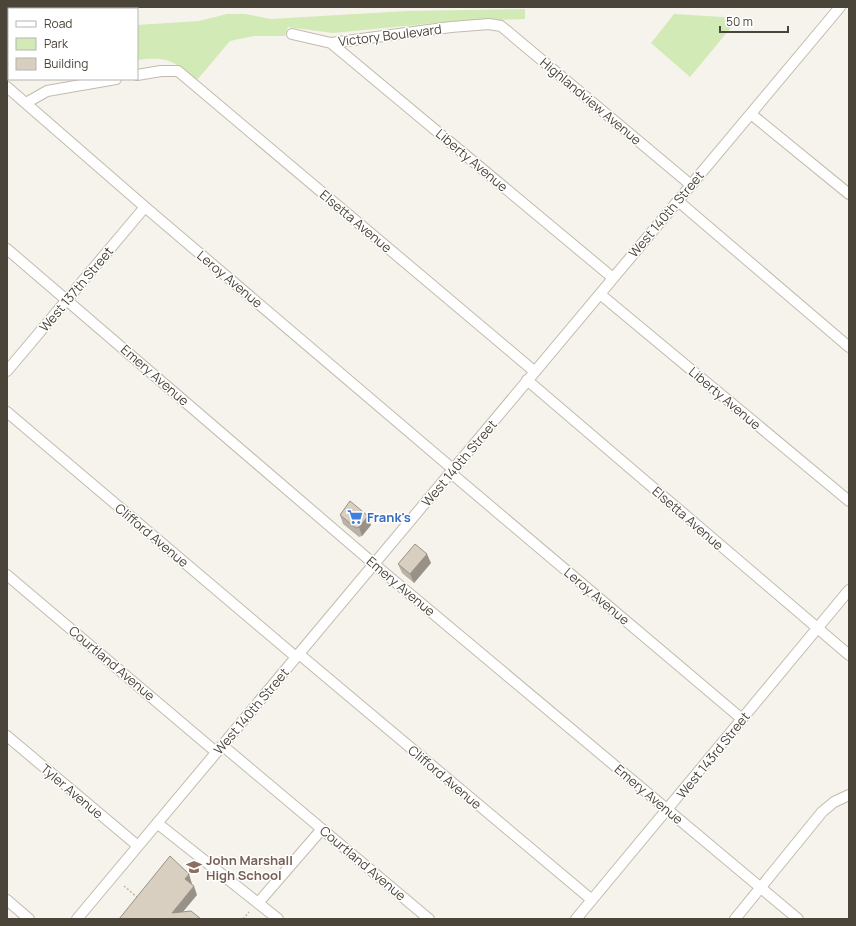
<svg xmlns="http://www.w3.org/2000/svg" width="856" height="926" viewBox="0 0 856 926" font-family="Manrope,sans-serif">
<rect width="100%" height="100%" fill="#f6f3ec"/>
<!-- green -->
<path fill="#d2eab5" d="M 525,9 L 525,19 L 446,22 L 333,33 L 288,27 L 285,36 L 254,36 L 230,41 L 197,80 C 173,61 169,56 137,60 L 137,25 L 199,21 L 227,14 L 245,14 L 271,19 L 406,11 Z
M 674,14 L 739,18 L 690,77 L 651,43 Z"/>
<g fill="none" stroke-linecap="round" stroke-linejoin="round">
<defs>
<path id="minor" d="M 292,34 L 331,43 L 451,27 L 489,24 L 501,26 L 691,185
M 331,43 L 613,278
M 137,75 L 161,71 L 178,71 L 534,371
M 7,87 L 145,207 L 454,470
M 26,103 L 47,91 L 116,79
M 751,114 L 849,194
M 678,201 L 849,347
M 7,249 L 374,564 L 798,919
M 600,294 L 849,501
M 7,371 L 145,207
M 527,380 L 849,655
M 7,412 L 296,657
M 451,473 L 742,719
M 7,575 L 216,752
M 299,654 L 592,900
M 7,736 L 138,846
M 223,746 L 429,919
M 157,823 L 258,903
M 7,900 L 29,919
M 77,919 L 840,7
M 278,919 L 258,903 L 322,829
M 576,919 L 849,590
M 735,919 L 822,812 L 834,802 L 849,795"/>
</defs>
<!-- minor casing -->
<use href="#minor" stroke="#c2bbae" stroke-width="12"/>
<!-- path -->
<path stroke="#c4b79f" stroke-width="1.5" stroke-dasharray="2 2" stroke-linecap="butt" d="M 188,875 L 194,867
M 124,886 L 138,898
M 243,919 L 249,912"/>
<!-- minor -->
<use href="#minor" stroke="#fff" stroke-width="10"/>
</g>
<!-- wall -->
<path fill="#bab2a6" d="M 340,515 L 371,525 L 362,536 L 359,537 L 343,524 Z
M 431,563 L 414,583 L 402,573 L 398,564 Z"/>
<!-- shaded-wall -->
<path fill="#979187" d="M 368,516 L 371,525 L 362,536 L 359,527 Z
M 427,554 L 431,563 L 414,583 L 410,574 Z
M 189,874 L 192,884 L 188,888 L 185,879 Z
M 194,886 L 197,895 L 177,919 L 172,913 Z"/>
<!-- building -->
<path fill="#d8cfc1" stroke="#979187" d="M 350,501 L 368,516 L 359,527 L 356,528 L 340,515 Z
M 415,544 L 427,554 L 410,574 L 398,564 Z
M 170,856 L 189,874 L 185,879 L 194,886 L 172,913 L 191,911 L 201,919 L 119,919 Z"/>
<!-- icons -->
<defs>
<symbol id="supermarket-bare" viewBox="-9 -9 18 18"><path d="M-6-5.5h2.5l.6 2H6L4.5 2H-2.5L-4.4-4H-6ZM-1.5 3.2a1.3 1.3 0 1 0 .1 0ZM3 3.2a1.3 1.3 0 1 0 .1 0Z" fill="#3f7fe0" stroke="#fff" stroke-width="2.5" paint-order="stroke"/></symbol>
<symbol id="school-bare" viewBox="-9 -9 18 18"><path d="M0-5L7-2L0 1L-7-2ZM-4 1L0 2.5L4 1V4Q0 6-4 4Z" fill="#8d6e63" stroke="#fff" stroke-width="2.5" paint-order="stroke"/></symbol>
</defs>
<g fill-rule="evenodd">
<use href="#supermarket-bare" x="344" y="506" width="22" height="22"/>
<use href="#school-bare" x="183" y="856" width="22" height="22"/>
</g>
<g text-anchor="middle" stroke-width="3" stroke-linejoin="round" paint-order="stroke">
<!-- street labels -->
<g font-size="13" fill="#4b4439" stroke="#fff">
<text transform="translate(390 35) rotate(-7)" y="5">Victory Boulevard</text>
<text transform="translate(591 101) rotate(40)" y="5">Highlandview Avenue</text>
<text transform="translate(472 160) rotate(40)" y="5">Liberty Avenue</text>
<text transform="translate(666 214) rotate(-50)" y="5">West 140th Street</text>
<text transform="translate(356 221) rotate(40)" y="5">Elsetta Avenue</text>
<text transform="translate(230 279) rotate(40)" y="5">Leroy Avenue</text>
<text transform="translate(76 289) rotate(-50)" y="5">West 137th Street</text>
<text transform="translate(155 375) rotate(41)" y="5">Emery Avenue</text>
<text transform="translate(725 398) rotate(40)" y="5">Liberty Avenue</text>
<text transform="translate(459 463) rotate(-50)" y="5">West 140th Street</text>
<text transform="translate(688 518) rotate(41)" y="5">Elsetta Avenue</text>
<text transform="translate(152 535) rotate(40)" y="5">Clifford Avenue</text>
<text transform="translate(401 586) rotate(40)" y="5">Emery Avenue</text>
<text transform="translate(597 596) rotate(40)" y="5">Leroy Avenue</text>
<text transform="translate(112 663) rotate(40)" y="5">Courtland Avenue</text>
<text transform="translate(251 711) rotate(-50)" y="5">West 140th Street</text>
<text transform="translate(713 755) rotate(-51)" y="5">West 143rd Street</text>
<text transform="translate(445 777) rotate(40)" y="5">Clifford Avenue</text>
<text transform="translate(72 791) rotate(40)" y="5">Tyler Avenue</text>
<text transform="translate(649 794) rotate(40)" y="5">Emery Avenue</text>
<text transform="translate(363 863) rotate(40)" y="5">Courtland Avenue</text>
</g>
<!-- shop labels -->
<g font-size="13" font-weight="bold" fill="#366cbe" stroke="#fff" text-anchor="start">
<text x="367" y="522">Frank's</text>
</g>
<!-- education labels -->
<g font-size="13" font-weight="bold" fill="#785e54" stroke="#fff" text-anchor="start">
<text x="206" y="865">John Marshall<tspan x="206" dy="15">High School</tspan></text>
</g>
</g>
<!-- border -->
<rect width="856" height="926" fill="none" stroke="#4b4439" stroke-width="16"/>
<!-- legend -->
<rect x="8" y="8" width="130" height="72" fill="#ffffff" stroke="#b7b4b0"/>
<rect x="16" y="21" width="20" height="6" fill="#ffffff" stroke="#b7b4b0"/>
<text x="44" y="28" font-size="12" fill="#4b4439">Road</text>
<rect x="16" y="38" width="20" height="12" fill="#d2eab5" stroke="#b7b4b0"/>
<text x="44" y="48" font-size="12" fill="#4b4439">Park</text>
<rect x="16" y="58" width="20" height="12" fill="#d8cfc1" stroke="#b7b4b0"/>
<text x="44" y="68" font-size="12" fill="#4b4439">Building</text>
<!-- scale -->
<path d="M720 26v6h68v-6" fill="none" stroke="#4b4439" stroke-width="2"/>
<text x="726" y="26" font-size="12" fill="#4b4439" stroke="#ffffff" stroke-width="3" paint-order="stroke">50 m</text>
</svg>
